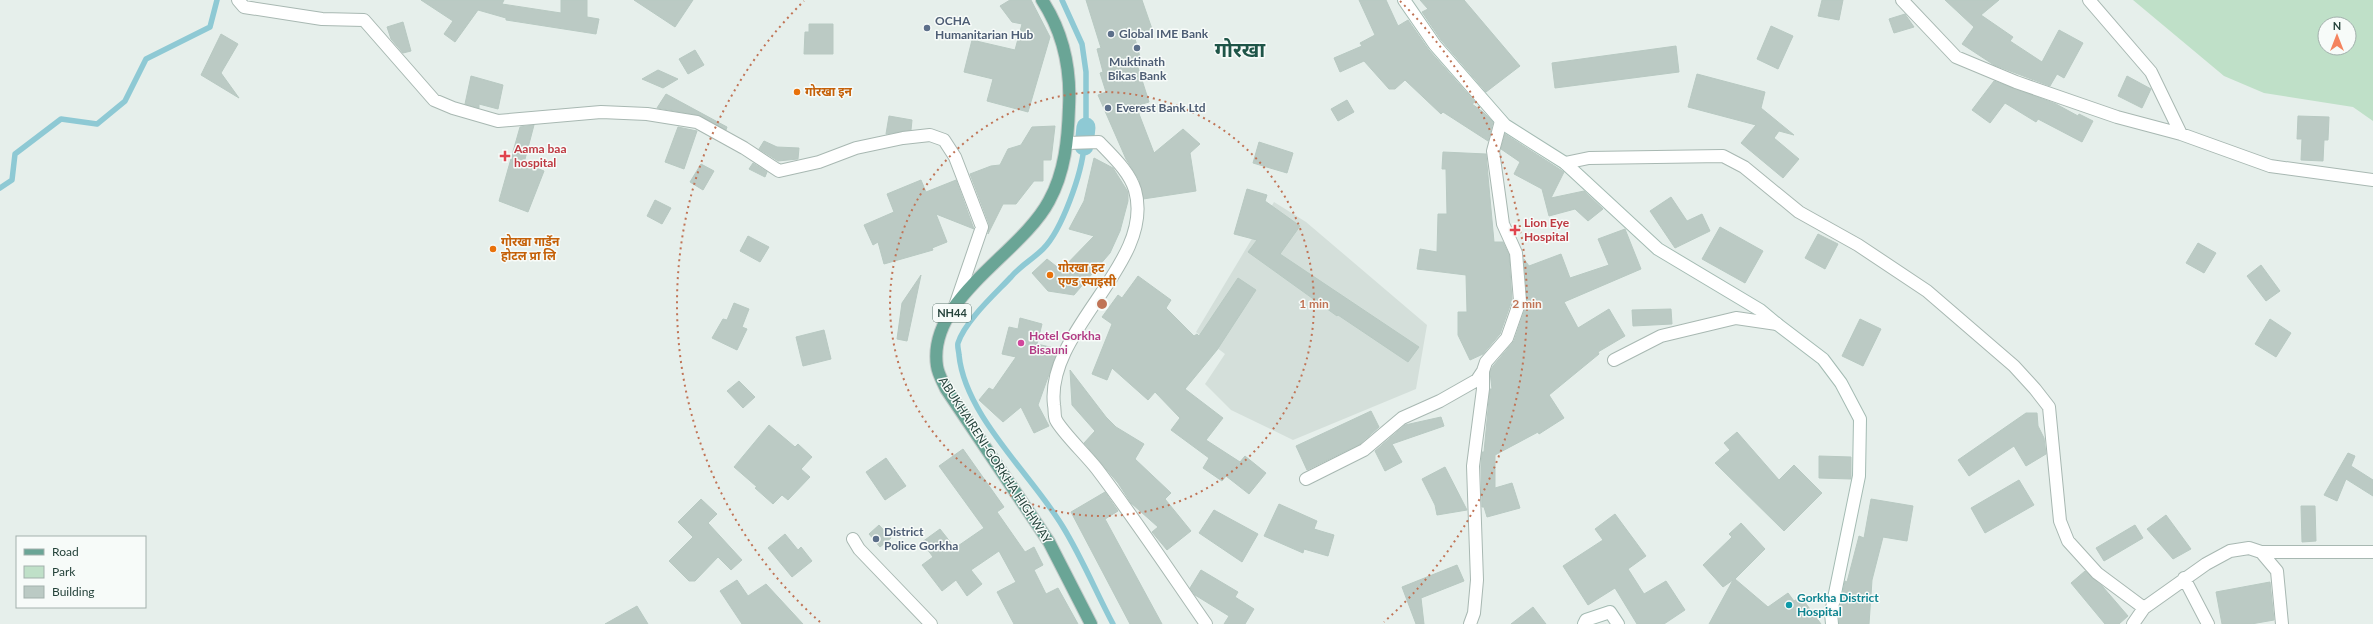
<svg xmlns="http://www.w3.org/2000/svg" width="2373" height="624" viewBox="0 0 2373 624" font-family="Lato,'Noto Sans Devanagari',sans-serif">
<rect width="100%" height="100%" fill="#e6efeb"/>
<!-- built -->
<path fill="#d4dfda" d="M 1274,202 L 1306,222 L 1427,325 L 1416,389 L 1293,440 L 1231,410 L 1205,384 L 1225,354 L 1196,332 Z"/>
<!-- green -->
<path fill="#bfe0c8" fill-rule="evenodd" d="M 2133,0 L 2373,0 L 2373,121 L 2353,107 L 2264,93 L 2224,76 ZM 2325,24 L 2349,24 L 2349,48 L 2325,48 Z"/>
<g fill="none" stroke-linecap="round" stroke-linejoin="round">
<!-- stream -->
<path stroke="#8ec9d4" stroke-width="5.5" d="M 1062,0 L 1082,44 L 1086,72 L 1086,127
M 1084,146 C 1082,173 1062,230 1043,249 C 1033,259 1020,266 1011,277 C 995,294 965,321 958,343 C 957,346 959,352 959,355 C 965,416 1032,475 1063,527 C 1082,558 1096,592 1113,624
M 0,188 L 12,180 L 15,154 L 61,119 L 97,124 L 125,101 L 146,59 L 210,27 L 217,0"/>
<!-- canal -->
<path stroke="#8ec9d4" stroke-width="19" d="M 1084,146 L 1086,127"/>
</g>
<!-- building -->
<path fill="#bbcac4" stroke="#b8c9c2" d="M 421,0 L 504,0 L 502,4 L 561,13 L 561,0 L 587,0 L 587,17 L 599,19 L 596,34 L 506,20 L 506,18 L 478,10 L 455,42 L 444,34 L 453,21 Z
M 634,0 L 693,0 L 675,27 Z
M 1010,0 L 1031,0 L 1050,37 L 1028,112 L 987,101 L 993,79 L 964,72 L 972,40 L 1015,50 L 1022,24 L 1012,22 L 1000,6 Z
M 1086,0 L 1142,0 L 1152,29 L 1134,35 L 1140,57 L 1135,58 L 1149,102 L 1136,106 L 1154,153 L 1183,129 L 1200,144 L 1190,153 L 1196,191 L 1143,199 L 1139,180 L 1126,159 L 1098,95 L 1106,92 L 1100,73 L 1103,72 L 1097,49 L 1101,48 Z
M 1359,0 L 1386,0 L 1398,26 L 1408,20 L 1429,50 L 1475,102 L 1472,104 L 1483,112 L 1493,122 L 1488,141 L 1443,112 L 1441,114 L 1405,80 L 1395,89 L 1389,89 L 1364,61 L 1340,72 L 1334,58 L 1362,46 L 1360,43 L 1375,35 Z
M 1420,0 L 1464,0 L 1520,66 L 1486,92 L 1441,40 L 1422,12 L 1428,9 Z
M 1822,0 L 1843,0 L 1839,20 L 1818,16 Z
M 1945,0 L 1999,0 L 1981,15 L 2013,37 L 2010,41 L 2042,62 L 2059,30 L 2083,43 L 2064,78 L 2057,74 L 2050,86 L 1994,65 L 1962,44 L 1974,27 Z
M 1905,14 L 1914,27 L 1894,33 L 1889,19 Z
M 403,22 L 411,51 L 403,53 L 391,39 L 387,27 Z
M 809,24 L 833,24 L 833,54 L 804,54 L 805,32 L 809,32 Z
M 1771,26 L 1793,36 L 1778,69 L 1757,59 Z
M 221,34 L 238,44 L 221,73 L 239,98 L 201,75 Z
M 1676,46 L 1679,72 L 1555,88 L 1552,63 Z
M 695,50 L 704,65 L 688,74 L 679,59 Z
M 658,70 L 678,79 L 663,88 L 642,79 Z
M 1697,74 L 1765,92 L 1761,108 L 1794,135 L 1779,131 L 1774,138 L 1799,159 L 1783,178 L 1741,143 L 1756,125 L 1688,107 Z
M 471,76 L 503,85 L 498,109 L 479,104 L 479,108 L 465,104 Z
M 2127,76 L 2151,89 L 2142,108 L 2118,96 Z
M 1994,81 L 2056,104 L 2078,116 L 2079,114 L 2093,121 L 2082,142 L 2038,119 L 2036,122 L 2005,103 L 1990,123 L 1972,110 Z
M 666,94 L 727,127 L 726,130 L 698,115 L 657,108 Z
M 1347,100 L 1354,112 L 1338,121 L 1331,109 Z
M 889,116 L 912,120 L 911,130 L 886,134 Z
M 2298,116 L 2329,117 L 2328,140 L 2324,140 L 2323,161 L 2301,160 L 2302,139 L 2297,139 Z
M 534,125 L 524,163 L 544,171 L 528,212 L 499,201 L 520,127 Z
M 1055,126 L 1051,160 L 1043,160 L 1043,181 L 1034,181 L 1016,204 L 1003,204 L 988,234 L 989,224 L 970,174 L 991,166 L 1000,165 L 1008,149 L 1021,145 L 1032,127 Z
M 678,127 L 697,131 L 684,169 L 665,162 Z
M 1505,134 L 1564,172 L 1551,198 L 1584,191 L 1603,209 L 1588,221 L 1575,209 L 1549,216 L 1542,189 L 1514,174 L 1520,162 L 1501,149 Z
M 764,141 L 777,147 L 799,148 L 798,159 L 778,161 L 759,149 Z
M 1259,142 L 1293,153 L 1287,173 L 1253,163 Z
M 1443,152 L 1486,154 L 1494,242 L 1503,242 L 1509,255 L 1512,300 L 1500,334 L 1483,354 L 1470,360 L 1458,335 L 1458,312 L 1467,312 L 1466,275 L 1417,269 L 1420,249 L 1437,252 L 1438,214 L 1447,214 L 1446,169 L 1442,169 Z
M 1094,158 L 1113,168 L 1128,192 L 1128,201 L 1120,231 L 1110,253 L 1074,295 L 1048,291 L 1032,273 L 1047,259 L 1061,270 L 1094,236 L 1069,229 L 1084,201 Z
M 753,163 L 767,172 L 765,177 L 749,169 Z
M 701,164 L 714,171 L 703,190 L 690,182 Z
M 921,180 L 926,192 L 956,180 L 974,229 L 936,214 L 947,242 L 932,248 L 933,250 L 884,264 L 878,242 L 873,245 L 864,225 L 894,212 L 887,194 Z
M 1247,189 L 1267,195 L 1265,201 L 1300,226 L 1280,254 L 1419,347 L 1408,362 L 1338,315 L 1337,316 L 1248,252 L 1257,240 L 1234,234 Z
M 1671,197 L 1687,221 L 1702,214 L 1710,231 L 1675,248 L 1650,211 Z
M 655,200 L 671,208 L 662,224 L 647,216 Z
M 1720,227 L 1763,251 L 1745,283 L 1702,259 Z
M 1625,229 L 1641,269 L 1564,302 L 1578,328 L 1609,309 L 1625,336 L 1598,352 L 1599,354 L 1549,395 L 1564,418 L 1539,434 L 1538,432 L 1495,455 L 1495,488 L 1512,483 L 1520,508 L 1487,517 L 1484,507 L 1482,507 L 1481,466 L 1482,452 L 1484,452 L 1490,389 L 1492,389 L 1490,372 L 1493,366 L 1514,341 L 1527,303 L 1524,259 L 1529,266 L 1561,254 L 1570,278 L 1609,265 L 1598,239 Z
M 1818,234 L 1838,244 L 1825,269 L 1805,258 Z
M 748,236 L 769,247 L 760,262 L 740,251 Z
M 2198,243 L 2216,253 L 2204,273 L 2186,263 Z
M 2261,265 L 2280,291 L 2266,301 L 2247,276 Z
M 921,275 L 907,341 L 897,339 L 902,303 Z
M 1138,276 L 1171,300 L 1166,308 L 1194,336 L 1197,334 L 1199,336 L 1238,278 L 1256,290 L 1217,350 L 1185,389 L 1223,418 L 1206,440 L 1240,462 L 1245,456 L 1266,473 L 1249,494 L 1226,476 L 1222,481 L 1203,468 L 1209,458 L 1171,430 L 1180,418 L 1155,392 L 1148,400 L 1112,368 L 1107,380 L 1092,374 L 1112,324 L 1102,317 L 1118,295 L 1122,298 Z
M 734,303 L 749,309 L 742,327 L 747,329 L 737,350 L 712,338 L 723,319 L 727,320 Z
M 1671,309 L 1672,324 L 1633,326 L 1632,310 Z
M 1020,318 L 1042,324 L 1037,344 L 1054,348 L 1057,352 L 1038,405 L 1049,426 L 1034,433 L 1021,407 L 1003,422 L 979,400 L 989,388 L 993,390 L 1016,357 L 1002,354 L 1009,327 L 1018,329 Z
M 1860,319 L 1881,329 L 1863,366 L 1842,356 Z
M 2270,319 L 2291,333 L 2276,357 L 2255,344 Z
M 824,330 L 831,359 L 803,366 L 796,337 Z
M 1070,370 L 1106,417 L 1116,427 L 1144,444 L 1135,459 L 1171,493 L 1165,499 L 1191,531 L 1167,550 L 1152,532 L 1158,527 L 1131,503 L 1118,483 L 1084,443 L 1095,431 L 1072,405 Z
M 739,381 L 755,397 L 743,408 L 727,391 Z
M 1371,411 L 1379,427 L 1360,444 L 1307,470 L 1296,446 Z
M 2026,413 L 2037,413 L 2038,426 L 2044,438 L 2046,454 L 2026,466 L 2014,446 L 1969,476 L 1958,460 Z
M 1441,417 L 1444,426 L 1392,444 L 1402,462 L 1385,471 L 1375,451 L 1405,425 Z
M 769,425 L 795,447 L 798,444 L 812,457 L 801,469 L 810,477 L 788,500 L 782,495 L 773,504 L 755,488 L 757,487 L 734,467 Z
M 1737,432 L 1779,480 L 1794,465 L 1822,493 L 1784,531 L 1715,463 L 1730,450 L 1724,443 Z
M 963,449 L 1004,507 L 997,512 L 1025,552 L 1034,547 L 1043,565 L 1034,570 L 1046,594 L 1058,588 L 1078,624 L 1014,624 L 997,592 L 1016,582 L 999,551 L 971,570 L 982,584 L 967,596 L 956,580 L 942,591 L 922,565 L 933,557 L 922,542 L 940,529 L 955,548 L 984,528 L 939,466 Z
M 2348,453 L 2355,456 L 2351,466 L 2373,480 L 2373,496 L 2346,479 L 2337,501 L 2324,495 Z
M 1819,456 L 1851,457 L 1851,479 L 1819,478 Z
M 886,458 L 906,486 L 885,500 L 866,472 Z
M 1445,467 L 1467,510 L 1437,515 L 1435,505 L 1422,479 Z
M 2019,480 L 2034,505 L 1985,533 L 1971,508 Z
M 1105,492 L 1118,511 L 1105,519 L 1162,624 L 1130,624 L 1071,512 Z
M 701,499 L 717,514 L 708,523 L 742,560 L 731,570 L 718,557 L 695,581 L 689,581 L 669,561 L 693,537 L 678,522 Z
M 1871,499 L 1913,506 L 1907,541 L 1883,537 L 1872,580 L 1869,624 L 1839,624 L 1839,613 L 1845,581 L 1847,582 L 1859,536 L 1864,538 Z
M 1279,504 L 1317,521 L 1314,529 L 1334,535 L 1328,556 L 1304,549 L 1303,553 L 1264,536 Z
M 2301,506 L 2315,506 L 2316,541 L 2302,542 Z
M 1214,510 L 1258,534 L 1242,562 L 1199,533 Z
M 1615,514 L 1646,556 L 1628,569 L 1644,594 L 1666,581 L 1685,610 L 1664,624 L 1637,624 L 1615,588 L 1588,605 L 1563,566 L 1603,540 L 1595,529 Z
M 2166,515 L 2191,549 L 2173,559 L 2147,529 Z
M 1741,523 L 1765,549 L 1735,579 L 1768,607 L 1788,593 L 1794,601 L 1801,597 L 1821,624 L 1709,624 L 1733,580 L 1723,587 L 1703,565 L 1732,537 L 1729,534 Z
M 879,525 L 891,538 L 880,547 L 869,534 Z
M 2135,525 L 2143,538 L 2104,561 L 2096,548 Z
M 785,534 L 798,550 L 801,547 L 812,561 L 792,577 L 768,548 Z
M 1457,565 L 1464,581 L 1421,598 L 1424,624 L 1416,624 L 1402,587 Z
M 1201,570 L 1238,592 L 1235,597 L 1254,609 L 1245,624 L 1224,624 L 1229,616 L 1195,595 L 1190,588 Z
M 2085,571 L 2103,587 L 2128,616 L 2119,624 L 2105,624 L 2071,583 Z
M 737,580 L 748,596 L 766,584 L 803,624 L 742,624 L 720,591 Z
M 2270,582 L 2274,620 L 2251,624 L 2222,624 L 2216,592 Z
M 637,606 L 648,624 L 605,624 Z
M 1533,607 L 1546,624 L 1511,624 Z"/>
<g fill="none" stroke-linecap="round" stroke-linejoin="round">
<defs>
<path id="street" d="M 238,0 L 244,7 L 322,19 L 364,20 L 434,100 L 453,108 L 498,121 L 601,112 L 647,114 L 697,122 L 744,148 L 779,171 L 819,162 L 856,148 L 903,138 L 930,135 L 944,140 L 955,157 L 982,227 L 955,306
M 1902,0 L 1956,57 L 2016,82 L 2117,117 L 2181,134 L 2270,166 L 2373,180
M 2089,0 L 2151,72 L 2181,134
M 1068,143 L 1099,142 C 1113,157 1129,171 1135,190 C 1156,263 1045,330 1054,405 C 1055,409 1054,416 1056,420 C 1062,432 1087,456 1097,469 C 1135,519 1170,572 1206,624
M 1565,163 L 1589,158 L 1723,156 L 1744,167 L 1799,212 L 1858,245 L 1927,291 L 2014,366 L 2035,389 L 2049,407 L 2060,521 L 2068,541 L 2097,573 L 2144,608 L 2133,624
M 1614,360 L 1661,336 L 1736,318 L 1777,324
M 1306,479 L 1364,450 L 1402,418 L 1440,401 L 1477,380 L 1483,371
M 853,539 L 859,549 L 931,624
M 2261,552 L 2373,552
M 2184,578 L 2208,624
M 2144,608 L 2206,564 L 2230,551 L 2249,548 L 2261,552 L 2277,571 L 2282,624
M 1470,624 L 1474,613 L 1477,580 L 1473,466 L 1483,389 L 1483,371 L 1486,362 L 1507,338 L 1520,301 L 1516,253 L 1503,224 L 1493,151 L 1501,121"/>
<path id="secondary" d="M 1404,0 L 1435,45 L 1505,125 L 1565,163 L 1658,249 L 1760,310 L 1777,324 L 1823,359 L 1841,383 L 1860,419 L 1859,476 L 1831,613 L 1832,624
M 1584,624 L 1586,620 L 1610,612 L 1618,624"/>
<path id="primary" d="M 1042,0 C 1063,32 1071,69 1069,107 C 1068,139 1065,172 1049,201 C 1021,254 927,299 937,366 C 938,374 943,382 946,389 L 1049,542 L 1091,624"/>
</defs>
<!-- street casing -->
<use href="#street" stroke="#a8b8b2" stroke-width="14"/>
<!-- secondary casing -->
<use href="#secondary" stroke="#a4bbb3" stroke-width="14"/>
<!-- primary casing -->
<use href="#primary" stroke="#c2cac8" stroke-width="14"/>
<!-- street -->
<use href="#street" stroke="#fff" stroke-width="12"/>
<!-- secondary -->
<use href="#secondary" stroke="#fff" stroke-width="12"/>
<!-- primary -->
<use href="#primary" stroke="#6aa596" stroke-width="12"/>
</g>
<!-- distance rings -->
<g fill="none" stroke="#c07456" stroke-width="2" stroke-dasharray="2 4">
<circle cx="1102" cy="304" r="212"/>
<path d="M820 622A425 425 0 0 1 804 1M1400 1A425 425 0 0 1 1384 622"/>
</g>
<!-- markers -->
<g fill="#5c6f8a" stroke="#f7fbf9" stroke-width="1.5">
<circle cx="927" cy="28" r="4"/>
<circle cx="1111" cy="34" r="4"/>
<circle cx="1137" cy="48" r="4"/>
<circle cx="1108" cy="108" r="4"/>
<circle cx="876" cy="539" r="4"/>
</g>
<g fill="#e8710a" stroke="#f7fbf9" stroke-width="1.5">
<circle cx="797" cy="92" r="4"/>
<circle cx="493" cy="249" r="4"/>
<circle cx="1050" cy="275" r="4"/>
</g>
<g fill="#e0444e" stroke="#f7fbf9" stroke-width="1.5">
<path d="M503 150h4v4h4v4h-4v4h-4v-4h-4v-4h4z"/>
<path d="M1513 224h4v4h4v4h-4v4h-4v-4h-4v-4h4z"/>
</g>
<circle fill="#d1479c" stroke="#f7fbf9" stroke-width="1.5" cx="1021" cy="343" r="4"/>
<circle fill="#0f9aa8" stroke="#f7fbf9" stroke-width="1.5" cx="1789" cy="605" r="4"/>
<g text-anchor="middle" stroke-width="3" stroke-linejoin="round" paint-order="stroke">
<!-- shield labels -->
<rect fill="#f7fbf9" stroke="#637a73" stroke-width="1" x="933" y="304" width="38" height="18" rx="3"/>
<g font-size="11" font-weight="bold" fill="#24423a">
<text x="952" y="317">NH44</text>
</g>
<!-- service labels -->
<g font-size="12" font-weight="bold" fill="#4e5e75" stroke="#f7fbf9" text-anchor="start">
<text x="935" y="25">OCHA<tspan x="935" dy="14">Humanitarian Hub</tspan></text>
<text x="1119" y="38">Global IME Bank</text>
<text x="1137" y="66" text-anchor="middle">Muktinath<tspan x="1137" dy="14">Bikas Bank</tspan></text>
<text x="1116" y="112">Everest Bank Ltd</text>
<text x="884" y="536">District<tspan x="884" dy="14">Police Gorkha</tspan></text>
</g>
<!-- food labels -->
<g font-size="12" font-weight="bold" fill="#c56008" stroke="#f7fbf9" text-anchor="start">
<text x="805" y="96">गोरखा इन</text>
<text x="501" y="246">गोरखा गार्डेन<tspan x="501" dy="14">होटल प्रा लि</tspan></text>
<text x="1058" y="272">गोरखा हट<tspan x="1058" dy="14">एण्ड स्पाइसी</tspan></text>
</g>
<!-- health labels -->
<g font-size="12" font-weight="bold" fill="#be3a42" stroke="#f7fbf9" text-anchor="start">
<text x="514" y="153">Aama baa<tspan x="514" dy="14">hospital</tspan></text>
<text x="1524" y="227">Lion Eye<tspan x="1524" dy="14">Hospital</tspan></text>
</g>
<!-- hotel labels -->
<g font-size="12" font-weight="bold" fill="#b23c85" stroke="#f7fbf9" text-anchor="start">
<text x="1029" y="340">Hotel Gorkha<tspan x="1029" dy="14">Bisauni</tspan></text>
</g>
<!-- street labels -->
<g font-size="12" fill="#24423a" stroke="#f7fbf9">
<text transform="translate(995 460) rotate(57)" y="4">ABUKHAIRENI-GORKHA HIGHWAY</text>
</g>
<!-- culture labels -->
<g font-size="12" font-weight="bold" fill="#0d838f" stroke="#f7fbf9" text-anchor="start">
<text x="1797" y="602">Gorkha District<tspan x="1797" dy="14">Hospital</tspan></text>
</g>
<!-- town labels -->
<g font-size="20" font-weight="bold" fill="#1f5548" stroke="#f7fbf9">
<text x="1240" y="57">गोरखा</text>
</g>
</g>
<circle cx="1102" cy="304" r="6" fill="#c07456" stroke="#f7fbf9" stroke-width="2"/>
<g font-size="12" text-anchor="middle" font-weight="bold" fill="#c07456" stroke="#f7fbf9" stroke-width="3" stroke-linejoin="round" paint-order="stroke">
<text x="1314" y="308">1 min</text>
<text x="1527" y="308">2 min</text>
</g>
<!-- legend -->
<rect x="16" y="536" width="130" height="72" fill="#f7fbf9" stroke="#a3b1ad"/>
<rect x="24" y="549" width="20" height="6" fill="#6aa596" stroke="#a3b1ad"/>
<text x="52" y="556" font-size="12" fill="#24423a">Road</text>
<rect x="24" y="566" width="20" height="12" fill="#bfe0c8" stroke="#a3b1ad"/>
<text x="52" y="576" font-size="12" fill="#24423a">Park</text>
<rect x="24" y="586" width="20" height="12" fill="#bbcac4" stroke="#a3b1ad"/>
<text x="52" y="596" font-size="12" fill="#24423a">Building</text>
<!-- north arrow -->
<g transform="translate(2337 36)"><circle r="19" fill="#f7fbf9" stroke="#a3b1ad"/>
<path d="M0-3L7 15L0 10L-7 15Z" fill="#f4845f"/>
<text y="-6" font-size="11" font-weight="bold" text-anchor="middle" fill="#24423a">N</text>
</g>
</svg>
